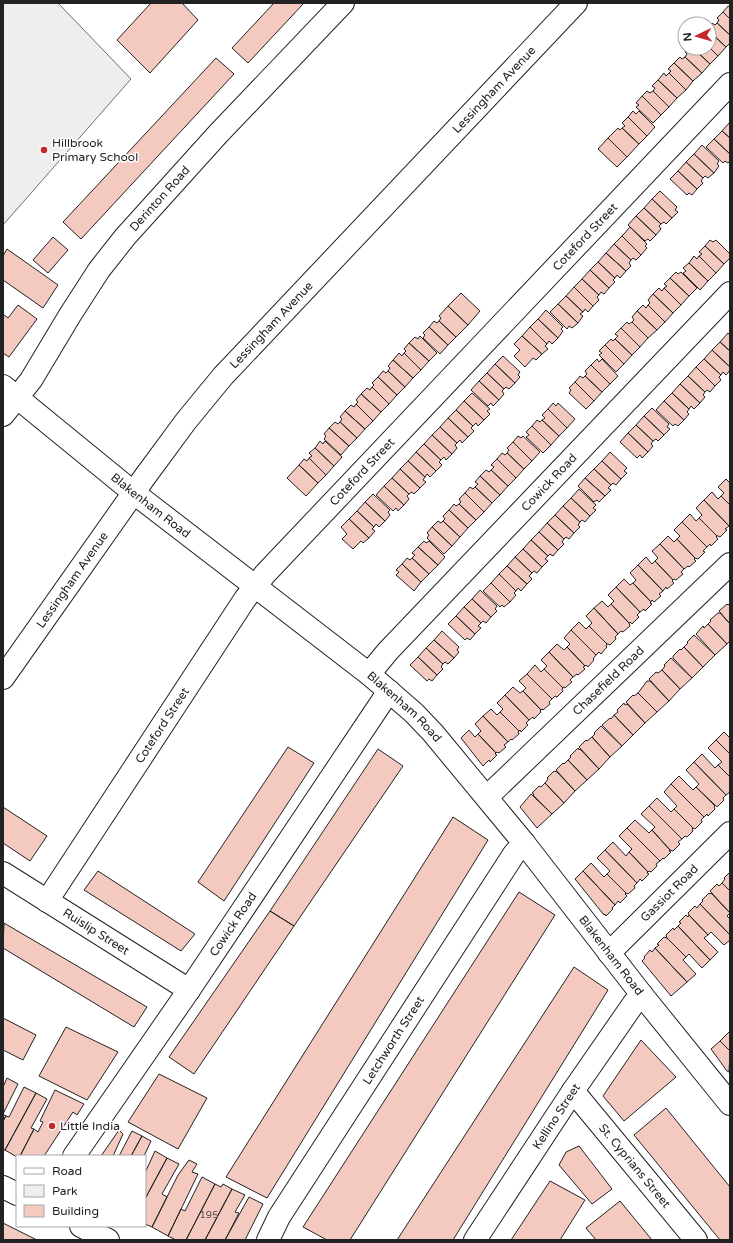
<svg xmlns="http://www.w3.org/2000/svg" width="733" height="1243" viewBox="0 0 733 1243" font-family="'Varela Round',sans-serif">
<rect width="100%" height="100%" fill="#fff"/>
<!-- green -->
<path fill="#eee" stroke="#6f6f6f" d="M 3,3 L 58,3 L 131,79 L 3,225 Z"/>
<!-- building -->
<path fill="#f3c9c0" stroke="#222" d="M 151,3 L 182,3 L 198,20 L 150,73 L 117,40 Z
M 274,3 L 304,3 L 248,63 L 232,48 Z
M 728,6 L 730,7 L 730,19 L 723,12 Z
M 723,12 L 730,19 L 730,35 L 717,23 L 719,20 L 717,18 Z
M 712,23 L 715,25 L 717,23 L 730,35 L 730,43 L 726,47 L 709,31 L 709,26 Z
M 709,31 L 726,47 L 718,56 L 709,47 Z
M 709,47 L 718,56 L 710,64 L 693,48 Z
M 688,48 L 693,48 L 710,64 L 702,73 L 685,57 L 687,54 L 685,52 Z
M 680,57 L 682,59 L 685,57 L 702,73 L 693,81 L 674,63 Z
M 216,58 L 234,74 L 81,239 L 63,222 Z
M 674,63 L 693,81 L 686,90 L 669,73 L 671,71 L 668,69 Z
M 664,73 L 666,76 L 669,73 L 686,90 L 677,98 L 658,80 Z
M 658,80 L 677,98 L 669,107 L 653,91 L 655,88 L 652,86 Z
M 647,91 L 650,93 L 653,91 L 669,107 L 661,115 L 642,96 Z
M 642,96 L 661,115 L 653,123 L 636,107 L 639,105 L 636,103 Z
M 633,111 L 636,114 L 639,111 L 655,127 L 647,136 L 628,117 Z
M 628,117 L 647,136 L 639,144 L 622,128 L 625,126 L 622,123 Z
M 730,122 L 730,138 L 722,131 Z
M 618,128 L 620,130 L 622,128 L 639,144 L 627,157 L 608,138 Z
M 722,131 L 730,138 L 730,154 L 714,139 Z
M 608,138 L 627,157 L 617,167 L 598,149 Z
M 714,139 L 730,154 L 730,161 L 728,163 L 725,161 L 723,163 L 706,147 Z
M 702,145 L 719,161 L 717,164 L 719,166 L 714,173 L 694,154 Z
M 694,154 L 714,173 L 708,178 L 705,176 L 703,178 L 686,162 Z
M 686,162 L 703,178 L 701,181 L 703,183 L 697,189 L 678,171 Z
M 678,171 L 697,189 L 692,195 L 689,193 L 687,195 L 670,179 Z
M 660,191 L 677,207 L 675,210 L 678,212 L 672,218 L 652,199 Z
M 652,199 L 672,218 L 666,224 L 664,222 L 661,224 L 644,208 Z
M 644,208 L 661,224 L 659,226 L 661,229 L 656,235 L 636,216 Z
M 636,216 L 656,235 L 650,241 L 648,239 L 645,241 L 628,225 Z
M 630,227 L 647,244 L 645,246 L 647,248 L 641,255 L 622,236 Z
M 622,236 L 641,255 L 636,260 L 633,258 L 631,260 L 614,244 Z
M 53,237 L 68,250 L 48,273 L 33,260 Z
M 710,240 L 713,242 L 716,240 L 730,254 L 730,258 L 724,264 L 705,246 Z
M 614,244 L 631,260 L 629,263 L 631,266 L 626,271 L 606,253 Z
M 705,246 L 724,264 L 716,273 L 699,256 L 702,254 L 699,252 Z
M 7,249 L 58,285 L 43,308 L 3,280 L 3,256 Z
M 606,253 L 626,271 L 620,278 L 617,275 L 615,278 L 598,262 Z
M 694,256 L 697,259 L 699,256 L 716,273 L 708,281 L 689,263 Z
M 598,262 L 615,278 L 613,280 L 615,282 L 609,288 L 590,270 Z
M 689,263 L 708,281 L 700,290 L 683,273 L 686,271 L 683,268 Z
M 590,270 L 609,288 L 604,294 L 601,292 L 599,295 L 582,279 Z
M 676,272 L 678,274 L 681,272 L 697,288 L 689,296 L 670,278 Z
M 670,278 L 689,296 L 681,305 L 664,288 L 667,286 L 664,284 Z
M 582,279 L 599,295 L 597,297 L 599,300 L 593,306 L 574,287 Z
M 574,287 L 593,306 L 588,312 L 585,309 L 583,312 L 566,296 Z
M 659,288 L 662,291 L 664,288 L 681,305 L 673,313 L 653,294 Z
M 461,293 L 480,311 L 468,325 L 448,306 Z
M 653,294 L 673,313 L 665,322 L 648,305 L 650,303 L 648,300 Z
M 566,296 L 583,312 L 580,314 L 583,316 L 578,323 L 558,304 Z
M 558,304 L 578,323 L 572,328 L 569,326 L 567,329 L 550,312 Z
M 18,305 L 37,319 L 9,357 L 3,353 L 3,314 L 8,318 Z
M 643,305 L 646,308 L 648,305 L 665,322 L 657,330 L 637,311 Z
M 448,306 L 468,325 L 456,337 L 439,321 L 441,318 L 439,316 Z
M 546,310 L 563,327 L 561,329 L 563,331 L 558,338 L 538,319 Z
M 637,311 L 657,330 L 648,338 L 632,322 L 634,320 L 632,317 Z
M 538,319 L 558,338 L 552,344 L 549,341 L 547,344 L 530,327 Z
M 434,321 L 437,323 L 439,321 L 456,337 L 448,345 L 429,327 Z
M 627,322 L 629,324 L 632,322 L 648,338 L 640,347 L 621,328 Z
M 429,327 L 448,345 L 440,354 L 423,338 L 425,335 L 423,333 Z
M 530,327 L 547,344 L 545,346 L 548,349 L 542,354 L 522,336 Z
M 621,328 L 640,347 L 632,355 L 615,339 L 618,336 L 615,334 Z
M 728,333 L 730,335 L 730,351 L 720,342 Z
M 420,336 L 437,353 L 429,361 L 409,343 L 415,337 L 418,339 Z
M 522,336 L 542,354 L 536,360 L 533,358 L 525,367 L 514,356 L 520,350 L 514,344 Z
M 611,339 L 613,341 L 615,339 L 632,355 L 624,364 L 605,345 Z
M 720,342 L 730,351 L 730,367 L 712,350 Z
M 409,343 L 429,361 L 421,370 L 404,353 L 406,351 L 404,349 Z
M 605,345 L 624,364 L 616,372 L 599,355 L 602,353 L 599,351 Z
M 712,350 L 730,367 L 730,370 L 726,375 L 723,372 L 721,375 L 704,359 Z
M 399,353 L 402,356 L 404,353 L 421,370 L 413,378 L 393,360 Z
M 503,356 L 520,372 L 518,375 L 520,377 L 515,383 L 495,364 Z
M 597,359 L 599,362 L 602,359 L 618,376 L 610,384 L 591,365 Z
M 704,359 L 721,375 L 719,377 L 721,380 L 715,386 L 696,367 Z
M 393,360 L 413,378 L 405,387 L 388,371 L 390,368 L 388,366 Z
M 495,364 L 515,383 L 509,389 L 506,387 L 504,389 L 487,373 Z
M 591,365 L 610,384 L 602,392 L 585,376 L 587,374 L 585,371 Z
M 696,367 L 715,386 L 710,392 L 707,390 L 705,392 L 688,376 Z
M 383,371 L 386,373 L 388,371 L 405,387 L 397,395 L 378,377 Z
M 487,373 L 504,389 L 502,391 L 504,394 L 499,400 L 479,381 Z
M 580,376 L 583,378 L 585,376 L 602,392 L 594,401 L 575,382 Z
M 688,376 L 705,392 L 703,395 L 705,397 L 700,403 L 680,384 Z
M 378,377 L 397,395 L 389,404 L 372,387 L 374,385 L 372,383 Z
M 479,381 L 499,400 L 493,406 L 491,403 L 488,406 L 471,390 Z
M 575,382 L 594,401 L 586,409 L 569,393 L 571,390 L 569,388 Z
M 680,384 L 700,403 L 694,409 L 691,406 L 689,409 L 672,393 Z
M 372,387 L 389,404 L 381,412 L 361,394 L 367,388 L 370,390 Z
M 472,393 L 490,409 L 487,411 L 490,414 L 484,420 L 464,401 Z
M 672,393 L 689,409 L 687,412 L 689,414 L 684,420 L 664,401 Z
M 361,394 L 381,412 L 373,421 L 356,404 L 358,402 L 356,400 Z
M 464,401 L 484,420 L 478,426 L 476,423 L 473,426 L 456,410 Z
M 664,401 L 684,420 L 678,426 L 675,424 L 673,426 L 656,410 Z
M 553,403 L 556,406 L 558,403 L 575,419 L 567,428 L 548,409 Z
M 356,404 L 373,421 L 365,429 L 345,411 L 351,405 L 354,407 Z
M 652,408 L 669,424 L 667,427 L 670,429 L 664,435 L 644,416 Z
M 548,409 L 567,428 L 559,436 L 542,420 L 545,418 L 542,415 Z
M 456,410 L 473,426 L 471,428 L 474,431 L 468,437 L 448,418 Z
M 345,411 L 365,429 L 357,438 L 340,422 L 342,419 L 340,417 Z
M 644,416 L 664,435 L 658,441 L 656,439 L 653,441 L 636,425 Z
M 448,418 L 468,437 L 462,443 L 460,440 L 457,443 L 440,427 Z
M 537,420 L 540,422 L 542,420 L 559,436 L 551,445 L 532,426 Z
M 335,422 L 338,424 L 340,422 L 357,438 L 349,446 L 329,428 Z
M 636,425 L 653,441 L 651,444 L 653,446 L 648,452 L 628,433 Z
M 532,426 L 551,445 L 543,453 L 526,437 L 529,435 L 526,432 Z
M 440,427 L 457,443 L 455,445 L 457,448 L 452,454 L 432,435 Z
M 329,428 L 349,446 L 341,455 L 324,439 L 326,436 L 324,434 Z
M 628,433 L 648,452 L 642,458 L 640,455 L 637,458 L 620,442 Z
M 432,435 L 452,454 L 446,460 L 444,457 L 441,460 L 424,444 Z
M 518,436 L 521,438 L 523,436 L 540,452 L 532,461 L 513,442 Z
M 320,441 L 323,444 L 325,441 L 342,457 L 334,466 L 315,448 Z
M 513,442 L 532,461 L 524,469 L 507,453 L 509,450 L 507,448 Z
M 424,444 L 441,460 L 439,462 L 442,465 L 436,471 L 416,452 Z
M 315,448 L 334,466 L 326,475 L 309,458 L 312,456 L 309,453 Z
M 416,452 L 436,471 L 430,477 L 427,474 L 425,477 L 408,461 Z
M 610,452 L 627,468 L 624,471 L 627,473 L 621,479 L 602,461 Z
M 502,453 L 505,455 L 507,453 L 524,469 L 516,478 L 497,459 Z
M 309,458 L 326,475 L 318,483 L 299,465 L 304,459 L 307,461 Z
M 497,459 L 516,478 L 508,486 L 491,470 L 494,467 L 491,465 Z
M 408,461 L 425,477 L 423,480 L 426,482 L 420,488 L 400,469 Z
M 602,461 L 621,479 L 616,485 L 613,483 L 611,485 L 594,469 Z
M 299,465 L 318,483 L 306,496 L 287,478 Z
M 400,469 L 420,488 L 414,494 L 412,492 L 409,494 L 392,478 Z
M 594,469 L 611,485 L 608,488 L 611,490 L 605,496 L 585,478 Z
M 486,470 L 489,472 L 491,470 L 508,486 L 500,495 L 480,476 Z
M 480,476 L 500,495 L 492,503 L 475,487 L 478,484 L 475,482 Z
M 392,478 L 409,494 L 407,496 L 409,499 L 404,505 L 384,486 Z
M 585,478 L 605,496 L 599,502 L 597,500 L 594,502 L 578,486 Z
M 726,479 L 730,483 L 730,505 L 721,496 L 724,493 L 718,487 Z
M 384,486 L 404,505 L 398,511 L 396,508 L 393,511 L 376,495 Z
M 470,487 L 473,489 L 475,487 L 492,503 L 484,512 L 465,493 Z
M 579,489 L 596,505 L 593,508 L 596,510 L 590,516 L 571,498 Z
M 712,492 L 718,499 L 721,496 L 730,505 L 730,525 L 729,526 L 704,500 Z
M 465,493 L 484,512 L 476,520 L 459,504 L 461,502 L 459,499 Z
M 373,494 L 390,510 L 388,512 L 390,515 L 385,521 L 365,502 Z
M 571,498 L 590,516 L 585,522 L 582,520 L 580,522 L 563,506 Z
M 704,500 L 729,526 L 725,529 L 727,530 L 720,537 L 718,536 L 717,536 L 699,518 L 702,515 L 696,508 Z
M 365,502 L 385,521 L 379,527 L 376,524 L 374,527 L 357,511 Z
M 454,504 L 456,506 L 459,504 L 476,520 L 468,528 L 449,510 Z
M 563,506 L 580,522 L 578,525 L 580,527 L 574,533 L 555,515 Z
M 449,510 L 468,528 L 460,537 L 443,521 L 445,519 L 443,516 Z
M 357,511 L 374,527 L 372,529 L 375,531 L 369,538 L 349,519 Z
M 690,514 L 696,521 L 699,518 L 717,536 L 716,537 L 718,539 L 711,546 L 710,544 L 707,547 L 682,522 Z
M 555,515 L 574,533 L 569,539 L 566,537 L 564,539 L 547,523 Z
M 349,519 L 369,538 L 363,543 L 361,541 L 353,549 L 342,539 L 347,534 L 341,527 Z
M 438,521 L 441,523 L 443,521 L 460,537 L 452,546 L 432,527 Z
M 682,522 L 707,547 L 703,551 L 705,552 L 698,559 L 695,558 L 677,539 L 680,536 L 674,530 Z
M 547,523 L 564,539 L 562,542 L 564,544 L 558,550 L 539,532 Z
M 432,527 L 452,546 L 444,554 L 427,538 L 429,535 L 427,533 Z
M 539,532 L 558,550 L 553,556 L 550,554 L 548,556 L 531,540 Z
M 668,536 L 674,542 L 677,539 L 695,558 L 694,559 L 696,561 L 689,567 L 688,566 L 684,569 L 660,544 Z
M 531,540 L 548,556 L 545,559 L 548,561 L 542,567 L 523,549 Z
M 424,541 L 426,543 L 429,541 L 445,557 L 438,565 L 418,547 Z
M 660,544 L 684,569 L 681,572 L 683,574 L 676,580 L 674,579 L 673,580 L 655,561 L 658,558 L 652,551 Z
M 418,547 L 438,565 L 429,574 L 412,558 L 415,555 L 412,553 Z
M 523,549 L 542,567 L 537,573 L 534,571 L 532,573 L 515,557 Z
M 515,557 L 532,573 L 529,576 L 532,579 L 527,584 L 507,566 Z
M 646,557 L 652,564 L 655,561 L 673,580 L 672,581 L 674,583 L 667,589 L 666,587 L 663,591 L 638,565 Z
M 407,558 L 410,560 L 412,558 L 429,574 L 421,582 L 402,564 Z
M 402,564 L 421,582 L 414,591 L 396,575 L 399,572 L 396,570 Z
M 638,565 L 663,591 L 659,594 L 661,596 L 654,602 L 652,600 L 651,602 L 633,583 L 636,580 L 630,573 Z
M 507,566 L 527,584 L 521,591 L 518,588 L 516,591 L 499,574 Z
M 499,574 L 516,591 L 514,593 L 516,595 L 510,602 L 491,583 Z
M 624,579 L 630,585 L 633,583 L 651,602 L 650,603 L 652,604 L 645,611 L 644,609 L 640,612 L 616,587 Z
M 491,583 L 510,602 L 504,607 L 502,605 L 500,607 L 483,591 Z
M 616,587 L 640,612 L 637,615 L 639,617 L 632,624 L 630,622 L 629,623 L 611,604 L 614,601 L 608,595 Z
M 480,590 L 497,606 L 495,609 L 497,611 L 491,617 L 472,599 Z
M 472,599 L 491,617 L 486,623 L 483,621 L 481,623 L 464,607 Z
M 602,601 L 608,607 L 611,604 L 629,623 L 630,626 L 623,632 L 621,631 L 618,634 L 594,608 Z
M 730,603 L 730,624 L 719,611 L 727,604 L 728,605 Z
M 464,607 L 481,623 L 478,626 L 481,628 L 475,634 L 456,616 Z
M 594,608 L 618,634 L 615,637 L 616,639 L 610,645 L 608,644 L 607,644 L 589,626 L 592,623 L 586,616 Z
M 718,613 L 720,613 L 730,624 L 730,641 L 727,644 L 708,624 L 711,621 L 710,620 Z
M 456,616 L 475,634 L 470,640 L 467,638 L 465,640 L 448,624 Z
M 579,622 L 586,629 L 589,626 L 607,644 L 606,646 L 607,647 L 601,654 L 599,652 L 596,655 L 571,630 Z
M 708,624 L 727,644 L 715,655 L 696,634 L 703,626 L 704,628 Z
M 571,630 L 596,655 L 593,659 L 594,660 L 588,667 L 586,665 L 585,666 L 567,647 L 570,644 L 564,638 Z
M 442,631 L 459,647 L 457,650 L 459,652 L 454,658 L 434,640 Z
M 694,635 L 715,655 L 703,667 L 684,647 L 688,643 L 687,642 Z
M 434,640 L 454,658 L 448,664 L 445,662 L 443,664 L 426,648 Z
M 557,644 L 564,650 L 567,647 L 585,666 L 583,667 L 585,669 L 578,675 L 577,674 L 573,677 L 549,652 Z
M 684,647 L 703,667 L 692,678 L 673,658 L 673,656 L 680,649 L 681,650 Z
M 426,648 L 443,664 L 441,667 L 443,669 L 437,675 L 418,657 Z
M 549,652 L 573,677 L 570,680 L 572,682 L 565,688 L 563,687 L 563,688 L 544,669 L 547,666 L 541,660 Z
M 418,657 L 437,675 L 432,681 L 429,679 L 427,681 L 410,665 Z
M 671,658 L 692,678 L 680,689 L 662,670 L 665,666 L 664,665 Z
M 535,665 L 541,672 L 544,669 L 563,688 L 562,689 L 563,691 L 557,697 L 555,696 L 552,699 L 527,674 Z
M 662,670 L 680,689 L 669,701 L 649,679 L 656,672 L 658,673 Z
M 527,674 L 552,699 L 549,702 L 550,704 L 543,710 L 542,709 L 541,710 L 523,691 L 526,688 L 519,681 Z
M 647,681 L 650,681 L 669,701 L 657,712 L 638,693 Z
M 513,687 L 520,693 L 523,691 L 541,710 L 540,711 L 541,712 L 534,719 L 533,717 L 529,720 L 505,695 Z
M 638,693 L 657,712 L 645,723 L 626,702 L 633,695 L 634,696 Z
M 505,695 L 529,720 L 526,723 L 528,725 L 521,732 L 520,730 L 519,731 L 500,712 L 503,709 L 497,703 Z
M 624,703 L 625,705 L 627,704 L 645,723 L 633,735 L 614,715 L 618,712 L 617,710 Z
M 491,709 L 497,715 L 500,712 L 519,731 L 518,732 L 519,734 L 512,740 L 511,739 L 508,742 L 483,716 Z
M 614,715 L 633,735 L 622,746 L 602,725 L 610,718 L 611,719 Z
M 483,716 L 508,742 L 504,745 L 506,747 L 499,753 L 497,752 L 496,753 L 478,734 L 481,731 L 475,724 Z
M 601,726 L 622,746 L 610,757 L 592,737 L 595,734 L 594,733 Z
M 469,730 L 475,737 L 478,734 L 496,753 L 495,754 L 497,755 L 490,762 L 489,760 L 483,766 L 461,738 Z
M 724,732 L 730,738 L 730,754 L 716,740 Z
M 592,737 L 610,757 L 599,769 L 579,747 L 586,740 L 587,741 Z
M 716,740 L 730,754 L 730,777 L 718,765 L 722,762 L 708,748 Z
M 288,747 L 314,763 L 224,901 L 198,882 Z
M 578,748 L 579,750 L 580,749 L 599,769 L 587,780 L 568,760 L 571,757 L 570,756 Z
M 378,749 L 403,766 L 294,926 L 270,911 Z
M 702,754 L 715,768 L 718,765 L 730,777 L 730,792 L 726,795 L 694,762 Z
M 568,760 L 587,780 L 575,791 L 556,770 L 563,763 L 564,764 Z
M 694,762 L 726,795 L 723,798 L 724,800 L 717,807 L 696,787 L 699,784 L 686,770 Z
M 554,771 L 557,772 L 575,791 L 564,803 L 545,783 L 548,779 L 547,778 Z
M 679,776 L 693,790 L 696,787 L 715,806 L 714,807 L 715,809 L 708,816 L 707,814 L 704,817 L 671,784 Z
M 545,783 L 564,803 L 552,814 L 533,795 L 534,794 L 532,793 L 539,786 L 541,787 Z
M 671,784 L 704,817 L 701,820 L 702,822 L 695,829 L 693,828 L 674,809 L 677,806 L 664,792 Z
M 531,794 L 552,814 L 537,828 L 520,807 Z
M 657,798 L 671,812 L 674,809 L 693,828 L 692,829 L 693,831 L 687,837 L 685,836 L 682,839 L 649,806 Z
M 649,806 L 682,839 L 678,842 L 680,844 L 673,851 L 670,850 L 652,830 L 655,827 L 641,814 Z
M 3,807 L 47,836 L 30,861 L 3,843 Z
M 453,817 L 488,840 L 267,1198 L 226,1177 Z
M 635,820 L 649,833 L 652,830 L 670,850 L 669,851 L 671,852 L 664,859 L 663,858 L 660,861 L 627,828 Z
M 627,828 L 660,861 L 656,864 L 657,866 L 651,872 L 649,871 L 648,872 L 629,852 L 632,849 L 619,836 Z
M 613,842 L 626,856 L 629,852 L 648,872 L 647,873 L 649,874 L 642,881 L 640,879 L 637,883 L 605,850 Z
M 605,850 L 637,883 L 634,886 L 635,888 L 628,894 L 626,893 L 607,874 L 610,871 L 597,858 Z
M 591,863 L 604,877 L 607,874 L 626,893 L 625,894 L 627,896 L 620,903 L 618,901 L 615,905 L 583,871 Z
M 98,871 L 195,934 L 181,951 L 84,890 Z
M 583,871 L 615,905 L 612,908 L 613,909 L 606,916 L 605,914 L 604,915 L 575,879 Z
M 730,872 L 730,891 L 722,883 L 725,879 L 724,878 Z
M 722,883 L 730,891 L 730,913 L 710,891 L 717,884 L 719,886 Z
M 519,892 L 555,915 L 350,1240 L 327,1240 L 303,1227 Z
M 709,893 L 710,894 L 711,893 L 730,913 L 727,916 L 730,919 L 730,935 L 700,904 L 703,901 L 702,900 Z
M 700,904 L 730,935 L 730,940 L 724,945 L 711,932 L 708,935 L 689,915 L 688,913 L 695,906 L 697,908 Z
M 270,911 L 294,926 L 194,1074 L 169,1057 Z
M 686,915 L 688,917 L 689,915 L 708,935 L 704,938 L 718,952 L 710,960 L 678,926 L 681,923 L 679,922 Z
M 4,923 L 147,1007 L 134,1027 L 3,948 Z
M 678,926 L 710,960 L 702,968 L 689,954 L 686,957 L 667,938 L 666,935 L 673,928 L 674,930 Z
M 664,937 L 667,938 L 686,957 L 683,960 L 696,974 L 687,982 L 655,948 L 659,945 L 657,944 Z
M 655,948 L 687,982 L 671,996 L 642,961 L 645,958 L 644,957 L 650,950 L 652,952 Z
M 574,967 L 608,990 L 453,1240 L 397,1240 Z
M 3,1018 L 36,1035 L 23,1060 L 3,1050 Z
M 66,1027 L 118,1052 L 87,1100 L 39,1076 Z
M 730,1031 L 730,1051 L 720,1041 Z
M 641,1040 L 676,1077 L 624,1121 L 603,1096 Z
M 720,1041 L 730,1051 L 729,1072 L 727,1071 L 711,1049 Z
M 159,1074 L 207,1098 L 178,1149 L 128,1122 Z
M 7,1078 L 18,1084 L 3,1114 L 6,1116 L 3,1121 L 3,1087 Z
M 24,1087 L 36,1093 L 5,1150 L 3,1150 L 3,1121 L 6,1116 L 9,1117 Z
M 55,1090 L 84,1104 L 77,1115 L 73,1112 L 44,1156 L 20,1156 L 34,1129 L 38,1132 L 43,1122 L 40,1121 Z
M 36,1093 L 47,1099 L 31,1128 L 34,1129 L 20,1156 L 17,1157 L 5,1150 Z
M 666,1108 L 730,1187 L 730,1240 L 720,1240 L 634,1135 Z
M 119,1130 L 123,1134 L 113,1156 L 101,1156 Z
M 132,1131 L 142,1136 L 131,1156 L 119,1156 Z
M 142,1136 L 151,1141 L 144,1156 L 131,1156 Z
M 579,1146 L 612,1189 L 592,1204 L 559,1165 L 566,1152 Z
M 155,1151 L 167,1158 L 145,1199 L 145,1173 Z
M 167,1158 L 179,1164 L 162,1194 L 167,1197 L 152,1227 L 145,1224 L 145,1199 Z
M 189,1160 L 197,1164 L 192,1172 L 198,1174 L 168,1236 L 152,1227 L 178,1175 Z
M 202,1177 L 215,1184 L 186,1240 L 176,1240 L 168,1236 L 181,1209 L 185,1211 Z
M 550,1181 L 585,1200 L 560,1240 L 511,1240 Z
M 215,1184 L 221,1187 L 223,1184 L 232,1189 L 205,1240 L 186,1240 Z
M 232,1189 L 245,1195 L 235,1212 L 239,1213 L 225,1240 L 205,1240 Z
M 249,1197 L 263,1204 L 245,1240 L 225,1240 Z
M 620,1201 L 652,1240 L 596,1240 L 586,1228 Z
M 3,1223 L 37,1240 L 3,1240 Z"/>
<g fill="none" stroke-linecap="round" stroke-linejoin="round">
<defs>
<g id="minor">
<path id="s1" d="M 3,386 L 134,493 L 369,674 L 414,713 L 433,733 L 524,843 L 642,995 L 730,1104"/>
<path id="s2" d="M 3,415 L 31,380 L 70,315 L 99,270 L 125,237 L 218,134 L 343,3"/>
<path id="s3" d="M 369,674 L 388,651 L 730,293"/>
<path id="s4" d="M 3,678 L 144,478 L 186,421 L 223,376 L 576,3"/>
<path id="s5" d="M 487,797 L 730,564"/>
<path id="s6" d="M 3,873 L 189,990"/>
<path id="s7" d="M 47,901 L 245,599 L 265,574 L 730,84"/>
<path id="s8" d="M 609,953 L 730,833"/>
<path id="s9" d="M 573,1091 L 696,1240"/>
<path id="s10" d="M 74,1156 L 189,990 L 389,691"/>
<path id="s11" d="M 268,1240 L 279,1217 L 514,854 L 524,843"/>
<path id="s12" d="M 475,1240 L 573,1091 L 634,1003 L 642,995"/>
</g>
<path id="highway" d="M 3,1187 L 17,1194
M 81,1226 L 108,1240"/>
</defs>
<!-- minor casing -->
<use href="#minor" stroke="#222" stroke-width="24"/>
<!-- highway casing -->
<use href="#highway" stroke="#222" stroke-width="24"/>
<!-- minor -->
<use href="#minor" stroke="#fff" stroke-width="22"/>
<!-- highway -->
<use href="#highway" stroke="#fff" stroke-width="22"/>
</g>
<!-- markers -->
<g fill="#c62828" stroke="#fff" stroke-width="1.5">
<circle cx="44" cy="150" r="4"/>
<circle cx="52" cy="1126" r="4"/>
</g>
<g text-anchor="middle" stroke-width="3" stroke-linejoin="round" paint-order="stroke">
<!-- number labels -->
<g font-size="10" fill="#564c4a">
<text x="209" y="1218">195</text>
</g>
<!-- street labels -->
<g font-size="12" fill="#222" stroke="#fff">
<text dy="4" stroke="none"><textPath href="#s4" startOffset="768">Lessingham Avenue</textPath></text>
<text dy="4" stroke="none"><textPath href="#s2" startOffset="268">Derinton Road</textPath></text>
<text dy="4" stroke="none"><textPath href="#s7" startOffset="858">Coteford Street</textPath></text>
<text dy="4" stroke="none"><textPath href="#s4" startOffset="444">Lessingham Avenue</textPath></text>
<text dy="4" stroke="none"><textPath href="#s7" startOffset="534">Coteford Street</textPath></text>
<text dy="4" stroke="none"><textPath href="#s3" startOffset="263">Cowick Road</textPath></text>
<text dy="4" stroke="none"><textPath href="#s1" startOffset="190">Blakenham Road</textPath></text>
<text dy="4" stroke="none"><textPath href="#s4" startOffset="120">Lessingham Avenue</textPath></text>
<text dy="4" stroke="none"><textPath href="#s5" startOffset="168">Chasefield Road</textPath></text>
<text dy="4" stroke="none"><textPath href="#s1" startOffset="514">Blakenham Road</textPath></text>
<text dy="4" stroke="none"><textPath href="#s7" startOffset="210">Coteford Street</textPath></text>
<text dy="4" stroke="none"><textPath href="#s8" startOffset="85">Gassiot Road</textPath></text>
<text dy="4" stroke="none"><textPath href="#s10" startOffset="281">Cowick Road</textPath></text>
<text dy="4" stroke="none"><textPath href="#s6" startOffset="110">Ruislip Street</textPath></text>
<text dy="4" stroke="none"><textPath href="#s1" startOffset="838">Blakenham Road</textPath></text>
<text dy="4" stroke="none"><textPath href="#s11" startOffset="236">Letchworth Street</textPath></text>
<text dy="4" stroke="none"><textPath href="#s12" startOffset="148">Kellino Street</textPath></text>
<text dy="4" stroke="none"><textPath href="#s9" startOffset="97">St. Cyprians Street</textPath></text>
</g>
<!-- poi labels -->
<g font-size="12" fill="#222" stroke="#fff" text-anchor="start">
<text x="52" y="147">Hillbrook<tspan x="52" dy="14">Primary School</tspan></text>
<text x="60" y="1130">Little India</text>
</g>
</g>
<!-- border -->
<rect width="733" height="1243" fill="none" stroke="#222222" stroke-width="8"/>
<!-- legend -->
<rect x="16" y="1155" width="130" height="72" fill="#ffffff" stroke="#a7a7a7"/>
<rect x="24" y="1168" width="20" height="6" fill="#ffffff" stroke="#a7a7a7"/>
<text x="52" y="1175" font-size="12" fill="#222222">Road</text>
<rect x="24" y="1185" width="20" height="12" fill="#eeeeee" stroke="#a7a7a7"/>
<text x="52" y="1195" font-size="12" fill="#222222">Park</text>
<rect x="24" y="1205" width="20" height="12" fill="#f3c9c0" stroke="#a7a7a7"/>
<text x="52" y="1215" font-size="12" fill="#222222">Building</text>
<!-- north arrow -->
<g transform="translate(697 36) rotate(265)"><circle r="19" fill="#ffffff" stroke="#a7a7a7"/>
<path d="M0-3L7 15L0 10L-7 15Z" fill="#c62828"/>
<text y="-6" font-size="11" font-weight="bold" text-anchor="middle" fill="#222222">N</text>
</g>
</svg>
